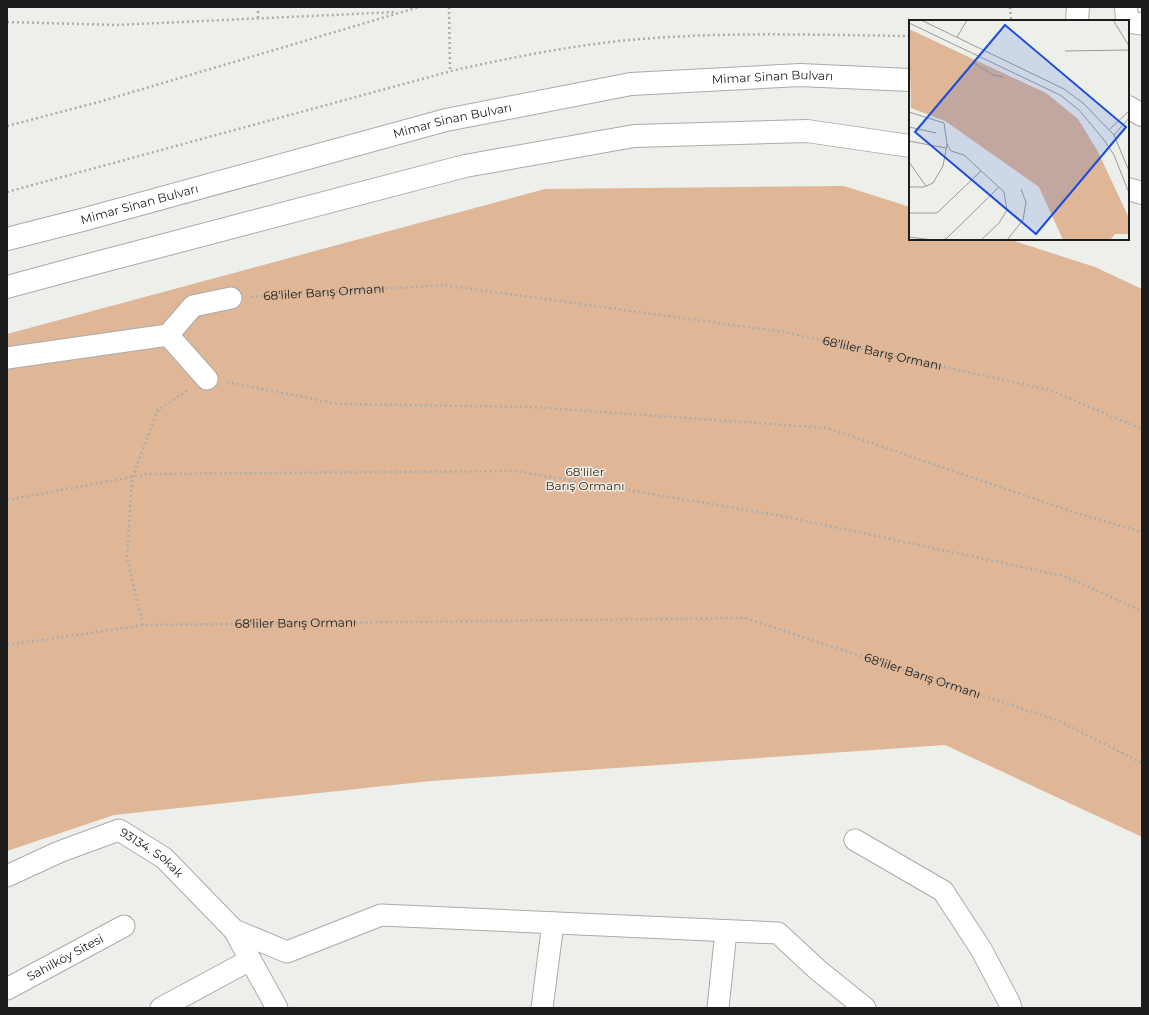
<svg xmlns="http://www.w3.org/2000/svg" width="1149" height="1015" viewBox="0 0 1149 1015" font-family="Montserrat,sans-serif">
<rect width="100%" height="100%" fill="#edefeb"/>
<!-- park -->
<path fill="#dfb797" d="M 844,186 L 910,207 L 910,239 L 1008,239 L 1095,267 L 1142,289 L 1142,837 L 945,745 L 431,781 L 114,815 L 7,851 L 7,334 L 545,189 Z"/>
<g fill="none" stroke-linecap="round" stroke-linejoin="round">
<defs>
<g id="street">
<path d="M 1128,22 L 1142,24"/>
<path d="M 168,335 L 207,379"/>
<path d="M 7,358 L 168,335 L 193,306 L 231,298"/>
<path d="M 855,840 L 943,891 L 981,949 L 1009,1002 L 1011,1008"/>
<path id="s3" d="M 7,876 L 59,852 L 119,830 L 164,858 L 234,930 L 277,1008"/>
<path d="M 234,930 L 287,952 L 381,915 L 778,933 L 819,971 L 865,1008"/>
<path id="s4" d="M 7,989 L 124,926"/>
<path d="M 161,1008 L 250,960"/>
<path d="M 542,1008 L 553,923"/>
<path d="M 718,1008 L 726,931"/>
</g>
<g id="secondary">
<path d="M 1126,7 L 1127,21"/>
<path d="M 1077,21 L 1078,7"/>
<path d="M 1128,107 L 1142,115"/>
<path d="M 1128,189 L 1142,193"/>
<path id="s5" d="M 7,239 L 82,220 L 446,120 L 631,84 L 800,75 L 910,80"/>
<path d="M 7,287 L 96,263 L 465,166 L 634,136 L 807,131 L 910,146"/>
</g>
</defs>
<!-- street casing -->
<use href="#street" stroke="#aaaca8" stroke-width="23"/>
<!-- secondary casing -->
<use href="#secondary" stroke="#aaaca8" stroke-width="24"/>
<!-- path -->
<g stroke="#acadaa" stroke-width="2.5" stroke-dasharray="2 3" stroke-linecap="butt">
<path d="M 449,7 L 450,71"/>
<path d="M 1010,7 L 1011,21"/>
<path d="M 258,18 L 258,7"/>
<path d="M 7,22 L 117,25 L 396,12"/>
<path d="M 7,126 L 99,102 L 419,7"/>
<path d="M 7,192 L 455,70 C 510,58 564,47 619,41 C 716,31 813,35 910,36"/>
<path id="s1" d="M 251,297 L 443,285 L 784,332 L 1050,390 L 1142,429"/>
<path d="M 227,382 L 338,404 L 533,407 L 827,428 L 1076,513 L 1142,532"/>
<path d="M 7,500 L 148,474 L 515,471 L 782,516 L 1064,576 L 1142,611"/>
<path d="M 143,625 L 127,558 L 132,478 L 158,410 L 190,389"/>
<path id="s2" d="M 7,645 L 144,625 L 745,618 L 1057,720 L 1142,763"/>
</g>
<!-- street -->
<use href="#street" stroke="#fff" stroke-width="21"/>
<!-- secondary -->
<use href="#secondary" stroke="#fff" stroke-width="22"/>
</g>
<g text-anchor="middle" stroke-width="3" stroke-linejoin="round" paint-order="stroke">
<!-- street labels -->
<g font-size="12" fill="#1b1c1b" stroke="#edefeb">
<text dy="4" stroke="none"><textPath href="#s5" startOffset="785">Mimar Sinan Bulvarı</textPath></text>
<text dy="4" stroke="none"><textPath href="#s5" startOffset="461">Mimar Sinan Bulvarı</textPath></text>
<text dy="4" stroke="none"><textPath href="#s5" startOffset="137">Mimar Sinan Bulvarı</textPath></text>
<text dy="4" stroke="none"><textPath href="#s1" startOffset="73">68'liler Barış Ormanı</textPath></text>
<text dy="4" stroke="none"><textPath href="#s1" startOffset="637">68'liler Barış Ormanı</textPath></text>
<text dy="4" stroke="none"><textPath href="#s2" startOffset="290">68'liler Barış Ormanı</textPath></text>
<text dy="4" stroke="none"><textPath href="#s2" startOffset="926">68'liler Barış Ormanı</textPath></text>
<text dy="4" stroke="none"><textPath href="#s3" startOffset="161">93134. Sokak</textPath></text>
<text dy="4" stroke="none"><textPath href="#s4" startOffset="66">Sahilköy Sitesi</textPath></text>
</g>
<!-- park labels -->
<g font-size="12" fill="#43260a" stroke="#edefeb">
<text x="585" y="476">68'liler<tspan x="585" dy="14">Barış Ormanı</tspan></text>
</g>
</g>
<!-- overview -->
<g transform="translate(909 20)">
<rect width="220" height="220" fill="#edefeb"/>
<path d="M 0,9 L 137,73 L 169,99 L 188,130 L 220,198 L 220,214 L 206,214 L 201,220 L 154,220 L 130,167 L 36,101 L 2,88 Z" fill="#dfb797"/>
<path fill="none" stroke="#999b98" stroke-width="1" d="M 12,0 L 155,69 L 174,83 L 205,115 L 220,151M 204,0 L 220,26M 0,3 L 151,75 L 170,90 L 195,120 L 205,135 L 220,173M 48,17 L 58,0M 156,31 L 220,30M 65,43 L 84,55 L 94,57M 0,92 L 35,103 L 38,124 L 34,146 L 24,163 L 15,167 L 0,167M 0,107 L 27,113M 201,109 L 220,91M 205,115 L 220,98M 0,121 L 37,128M 38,124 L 42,131 L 55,135 L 95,172 L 98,190 L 90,203 L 72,220M 0,142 L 17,166M 0,193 L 28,193 L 72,151M 0,217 L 24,220M 32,220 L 37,219 L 90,167M 98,220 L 114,200 L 117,182 L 112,169"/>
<path fill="#1d4ed8" fill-opacity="0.15" stroke="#1d4ed8" stroke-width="2" d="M 96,5 L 217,107 L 127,214 L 6,112 Z"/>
<rect width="220" height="220" fill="none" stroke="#1b1c1b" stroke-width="2"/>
</g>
<!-- border -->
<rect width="1149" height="1015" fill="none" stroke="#1b1c1b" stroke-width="16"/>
</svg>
